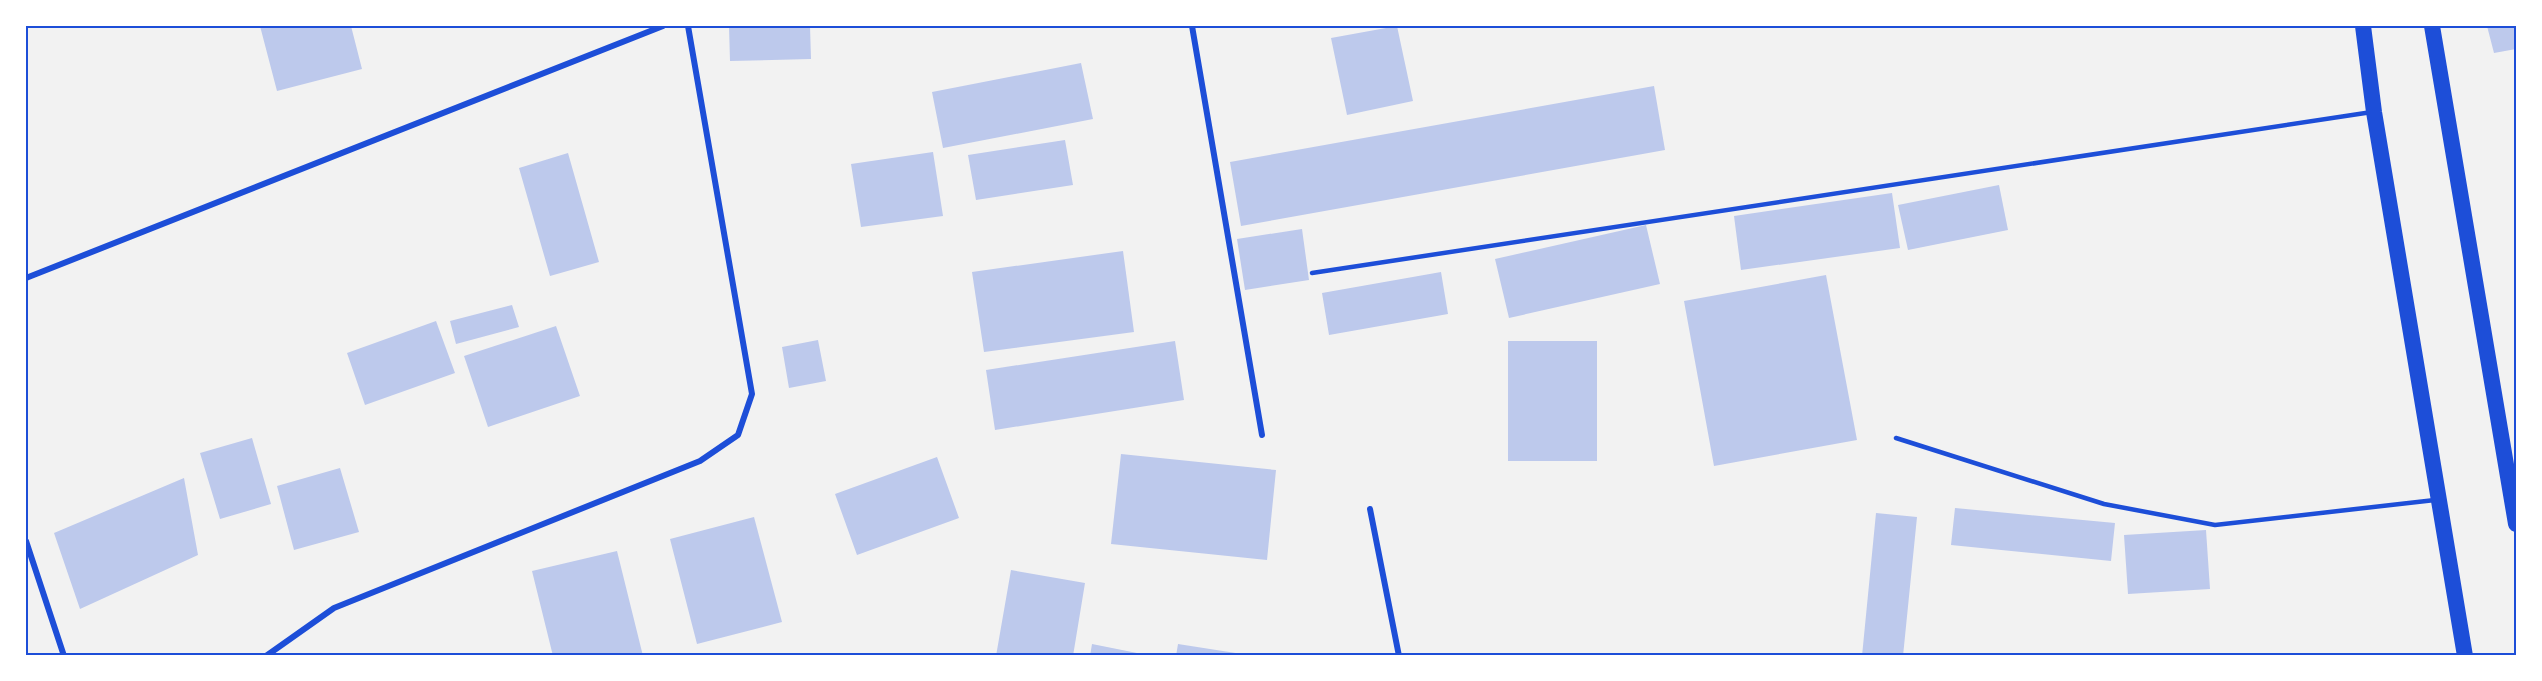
<svg xmlns="http://www.w3.org/2000/svg" width="2542" height="681" viewBox="0 0 2542 681" font-family="Ubuntu,sans-serif">
<rect width="100%" height="100%" fill="#f2f2f2"/>
<!-- building -->
<path fill="#bdc9ec" d="M 260,26 L 351,26 L 362,69 L 277,91 Z
M 729,26 L 810,26 L 811,59 L 730,61 Z
M 1397,26 L 1413,101 L 1347,115 L 1331,38 Z
M 2487,26 L 2516,26 L 2516,49 L 2494,53 Z
M 1081,63 L 1093,119 L 943,148 L 932,92 Z
M 1654,86 L 1665,150 L 1241,226 L 1230,162 Z
M 1065,140 L 1073,185 L 976,200 L 968,155 Z
M 933,152 L 943,216 L 861,227 L 851,164 Z
M 568,153 L 599,262 L 550,276 L 519,168 Z
M 1999,185 L 2008,230 L 1908,250 L 1898,205 Z
M 1892,193 L 1900,248 L 1741,270 L 1734,216 Z
M 1646,225 L 1660,284 L 1509,318 L 1495,259 Z
M 1302,229 L 1309,280 L 1245,290 L 1237,239 Z
M 1123,251 L 1134,332 L 984,352 L 972,272 Z
M 1441,272 L 1448,314 L 1329,335 L 1322,293 Z
M 1826,275 L 1857,440 L 1714,466 L 1684,301 Z
M 512,305 L 519,327 L 456,344 L 450,321 Z
M 436,321 L 455,373 L 365,405 L 347,353 Z
M 556,326 L 580,396 L 488,427 L 464,356 Z
M 818,340 L 826,381 L 789,388 L 782,347 Z
M 1175,341 L 1184,400 L 995,430 L 986,370 Z
M 1508,341 L 1597,341 L 1597,461 L 1508,461 Z
M 252,438 L 271,504 L 220,519 L 200,453 Z
M 1121,454 L 1276,470 L 1267,560 L 1111,544 Z
M 937,457 L 959,518 L 857,555 L 835,494 Z
M 340,468 L 359,532 L 294,550 L 277,486 Z
M 184,478 L 198,555 L 80,609 L 54,533 Z
M 1955,508 L 2115,523 L 2111,561 L 1951,545 Z
M 1876,513 L 1917,517 L 1903,656 L 1862,656 Z
M 754,517 L 782,622 L 697,644 L 670,539 Z
M 2206,530 L 2210,589 L 2128,594 L 2124,535 Z
M 617,551 L 643,656 L 553,656 L 532,571 Z
M 1011,570 L 1085,583 L 1073,656 L 996,656 Z
M 1092,644 L 1142,654 L 1142,656 L 1090,656 Z
M 1178,644 L 1242,654 L 1242,656 L 1176,656 Z"/>
<g fill="none" stroke-linecap="round" stroke-linejoin="round">
<!-- service -->
<path stroke="#1d4ed8" stroke-width="4.5" d="M 1312,273 L 2372,112
M 1896,438 L 2104,504 L 2215,525 L 2435,500"/>
<!-- minor -->
<path stroke="#1d4ed8" stroke-width="6" d="M 1192,26 L 1262,435
M 26,278 L 663,26
M 1370,509 L 1399,656
M 26,541 L 64,656
M 266,656 L 334,608 L 700,461 L 738,435 L 752,394 L 688,26"/>
<!-- trunk -->
<path stroke="#1d4ed8" stroke-width="16" d="M 2363,26 L 2374,112 L 2465,656
M 2432,26 L 2516,524"/>
</g>
<!-- border -->
<rect width="2542" height="681" fill="none" stroke="#ffffff" stroke-width="54"/>
<rect x="27" y="27" width="2488" height="627" fill="none" stroke="#1d4ed8" stroke-width="2"/>
</svg>
